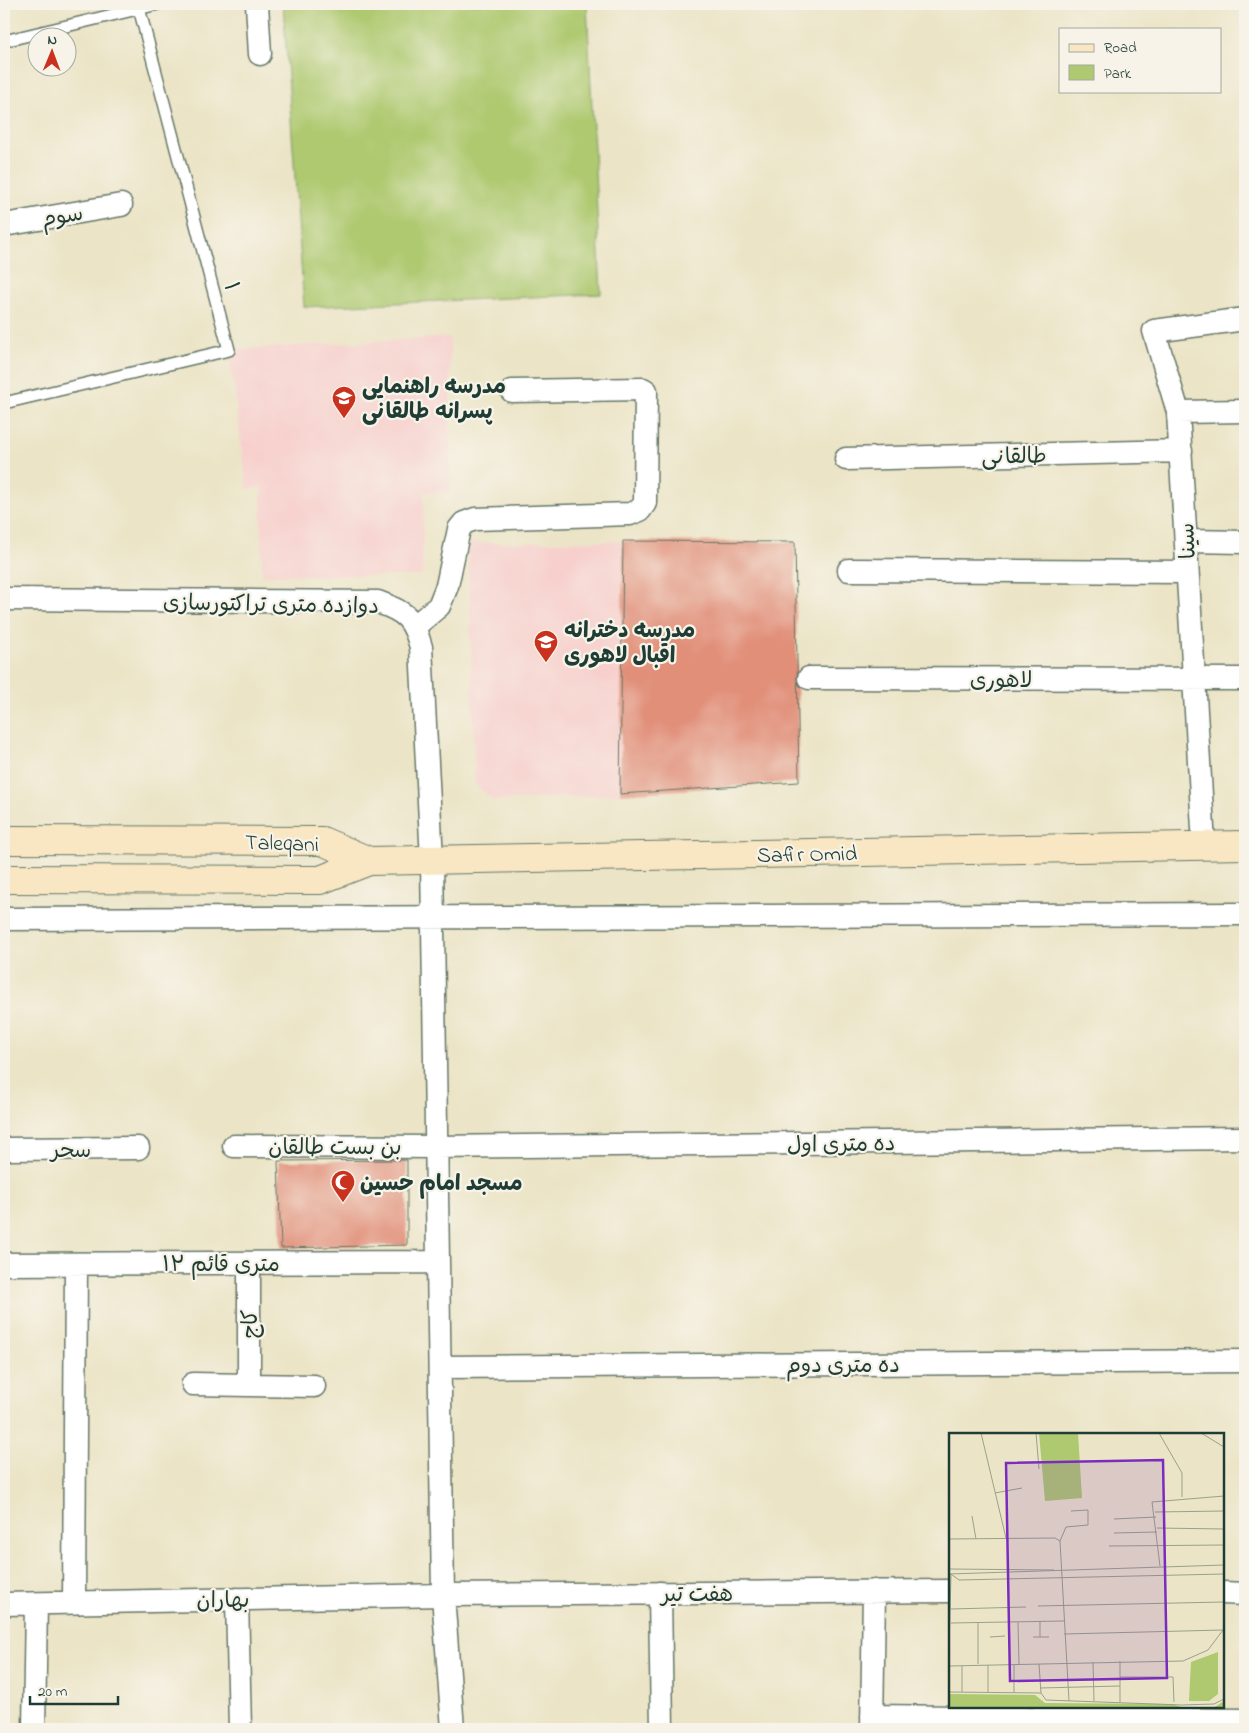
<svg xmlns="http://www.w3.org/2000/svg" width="1249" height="1733" viewBox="0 0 1249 1733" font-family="'Indie Flower','Playpen Sans Arabic',sans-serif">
<rect width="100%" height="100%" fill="#f7f3e8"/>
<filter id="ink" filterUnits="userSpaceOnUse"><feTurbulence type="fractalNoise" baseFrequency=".02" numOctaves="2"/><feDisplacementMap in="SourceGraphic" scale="10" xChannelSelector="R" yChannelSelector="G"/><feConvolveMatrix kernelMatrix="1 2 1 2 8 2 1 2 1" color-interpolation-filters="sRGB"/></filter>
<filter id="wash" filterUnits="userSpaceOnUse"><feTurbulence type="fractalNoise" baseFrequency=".0096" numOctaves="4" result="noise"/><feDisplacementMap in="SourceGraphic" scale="20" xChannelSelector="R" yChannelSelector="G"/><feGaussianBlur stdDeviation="1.12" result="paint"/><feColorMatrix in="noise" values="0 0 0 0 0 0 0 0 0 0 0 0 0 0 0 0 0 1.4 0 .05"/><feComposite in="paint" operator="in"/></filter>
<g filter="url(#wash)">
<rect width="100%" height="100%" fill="#ebe4c6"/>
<!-- built -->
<path fill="#f7d0cd" d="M 450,337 L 450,492 L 424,493 L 422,576 L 262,575 L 261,487 L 247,489 L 229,350 Z
M 623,541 L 620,794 L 494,801 L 475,784 L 468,543 Z"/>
<!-- green -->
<path fill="#aec96f" stroke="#668352" d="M 283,4 L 587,4 L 601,294 L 304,307 Z"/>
<g id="blocks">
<!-- building -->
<path fill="#e18f79" d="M 623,541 L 795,542 L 799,782 L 620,794 Z
M 407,1160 L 407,1245 L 281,1248 L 278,1161 Z"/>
</g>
</g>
<g filter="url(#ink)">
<use href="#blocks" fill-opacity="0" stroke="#667767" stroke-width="1"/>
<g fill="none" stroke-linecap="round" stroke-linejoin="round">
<defs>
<path id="lane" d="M 4,41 L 158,4
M 4,403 L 229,350 L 139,8"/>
<path id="street" d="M 257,4 L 260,54
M 4,225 L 121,205
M 1178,412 L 1245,411
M 846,459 L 1181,451
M 1186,541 L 1245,542
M 849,570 L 1187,572
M 4,599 L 378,602 C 406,612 413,618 421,647 L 432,860 L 443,1595 L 453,1729
M 415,626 L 439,606 L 447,586 L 459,529 L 464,523 L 475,519 L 630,514 L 640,510 L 645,503 L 646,391 L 643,389 L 512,391
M 809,678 L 1245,679
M 1204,845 L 1178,412 L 1154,331 L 1245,319
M 4,919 L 1245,914
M 234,1146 L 436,1147 L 1245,1138
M 4,1149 L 138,1148
M 4,1264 L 437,1262
M 440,1367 L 1245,1361
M 193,1384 L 314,1386
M 249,1385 L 249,1263
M 660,1593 L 662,1729
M 1223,1593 L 1245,1594
M 237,1599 L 240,1729
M 74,1602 L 76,1264
M 4,1604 L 443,1595 L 950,1591
M 872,1716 L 1245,1720
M 34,1729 L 36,1604
M 872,1729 L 874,1591"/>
<path id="secondary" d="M 4,840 L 322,841 L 369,861
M 4,879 L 320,880 L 369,861 L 1245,845"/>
</defs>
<!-- lane casing -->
<use href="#lane" stroke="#667767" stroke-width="14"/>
<!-- street casing -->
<use href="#street" stroke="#667767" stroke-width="25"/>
<!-- secondary casing -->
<use href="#secondary" stroke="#667767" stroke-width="30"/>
<!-- lane -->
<use href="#lane" stroke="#fff" stroke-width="11"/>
<!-- street -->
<use href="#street" stroke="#fff" stroke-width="22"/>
<!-- secondary -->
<use href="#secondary" stroke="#f9e7c3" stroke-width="28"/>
</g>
</g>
<!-- icons -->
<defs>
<symbol id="school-pin" viewBox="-11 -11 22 30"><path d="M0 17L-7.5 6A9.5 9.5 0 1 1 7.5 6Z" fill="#c8321e" stroke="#f7f3e8"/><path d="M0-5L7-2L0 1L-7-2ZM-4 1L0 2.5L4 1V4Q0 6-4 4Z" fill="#fff"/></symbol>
<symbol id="mosque-pin" viewBox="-11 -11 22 30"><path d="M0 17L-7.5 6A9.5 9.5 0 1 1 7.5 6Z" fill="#c8321e" stroke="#f7f3e8"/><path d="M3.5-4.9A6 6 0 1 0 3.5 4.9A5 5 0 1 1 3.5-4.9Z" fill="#fff"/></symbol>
</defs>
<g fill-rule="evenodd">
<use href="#school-pin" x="330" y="384" width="28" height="38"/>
<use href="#school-pin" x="532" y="628" width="28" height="38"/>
<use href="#mosque-pin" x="329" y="1168" width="28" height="38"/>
</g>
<g text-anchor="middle" stroke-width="4.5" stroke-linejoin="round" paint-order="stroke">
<!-- street labels -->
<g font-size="22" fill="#1f3d34" stroke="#f7f3e8">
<text transform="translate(62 215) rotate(-10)" y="8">سوم</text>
<text transform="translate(233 286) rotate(75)" y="8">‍۱</text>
<text transform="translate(1014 455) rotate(-1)" y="8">طالقانی</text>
<text transform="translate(1186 541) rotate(-93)" y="8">سینا</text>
<text transform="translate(271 603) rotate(1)" y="8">دوازده متری تراکتورسازی</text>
<text x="1001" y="687">لاهوری</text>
<text transform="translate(282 842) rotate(2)" y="8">Taleqani</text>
<text transform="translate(807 853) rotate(-1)" y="8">Safir Omid</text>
<text transform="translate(841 1143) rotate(-1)" y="8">ده متری اول</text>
<text x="335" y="1154">بن بست طالقان</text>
<text x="71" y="1157">سحر</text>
<text x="221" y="1271">۱۲ متری قائم</text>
<text transform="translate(249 1324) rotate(-90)" y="8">کاج</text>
<text x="843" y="1372">ده متری دوم</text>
<text x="697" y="1601">هفت تیر</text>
<text transform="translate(223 1599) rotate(-1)" y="8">بهاران</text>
</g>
<!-- poi labels -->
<g font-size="22" font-weight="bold" fill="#1f3d34" stroke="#f7f3e8" text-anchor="start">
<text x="362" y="393">مدرسه راهنمایی<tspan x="362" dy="25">پسرانه طالقانی</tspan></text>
<text x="564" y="637">مدرسه دخترانه<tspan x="564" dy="25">اقبال لاهوری</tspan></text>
<text x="360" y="1190">مسجد امام حسین</text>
</g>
</g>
<!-- overview -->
<g transform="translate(949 1433)">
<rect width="275" height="275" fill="#ebe4c6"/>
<path d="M 90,0 L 129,0 L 133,65 L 96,68 ZM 269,219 L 269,261 L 260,268 L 240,268 L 242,229 ZM 0,261 L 86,262 L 96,270 L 224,271 L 232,274 L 266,274 L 275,268 L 275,275 L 0,275 Z" fill="#aec96f"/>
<path fill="none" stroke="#99a18c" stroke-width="1" d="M 32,0 L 57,105M 87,0 L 90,36M 210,0 L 233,40 L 233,64M 252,0 L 275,14M 46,60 L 73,55M 206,79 L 275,78M 23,83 L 27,106M 165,86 L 207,84M 208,95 L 275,96M 165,100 L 208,99M 0,106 L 106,105 L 111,108 L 120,268M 111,108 L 117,94 L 139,92 L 139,77 L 122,78M 160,113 L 275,112M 211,133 L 203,69 L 275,63M 0,136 L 105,137M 0,141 L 275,132M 2,141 L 10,147 L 275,141M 89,173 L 274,169M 2,176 L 77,174M 91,188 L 91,204M 69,189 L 70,231M 2,190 L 115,188M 29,190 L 29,231M 115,201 L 274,197M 41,204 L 56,203M 84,204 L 100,204M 0,217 L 2,141M 171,228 L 171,269M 144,229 L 145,268M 90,231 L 92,260 L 97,267 L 233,272 L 265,271 L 275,266M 39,232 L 39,259M 65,232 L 65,260M 0,233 L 234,228 L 259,217 L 274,197M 13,233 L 13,259M 171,244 L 224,244 L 225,269M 91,255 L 171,253M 0,259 L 92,260M 275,266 L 275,156"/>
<path fill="#7b2cbf" fill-opacity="0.15" stroke="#7b2cbf" stroke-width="2.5" d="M 214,27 L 218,245 L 61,248 L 57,30 Z"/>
<rect width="275" height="275" fill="none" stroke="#1f3d34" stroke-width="2.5"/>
</g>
<!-- margin -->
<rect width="1249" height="1733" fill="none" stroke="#f7f3e8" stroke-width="20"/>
<!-- legend -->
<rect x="1059" y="28" width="162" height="65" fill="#f7f3e8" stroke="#a1aaa0"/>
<rect x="1069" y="44" width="25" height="8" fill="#f9e7c3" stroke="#a1aaa0"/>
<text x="1104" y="52" font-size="15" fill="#1f3d34">Road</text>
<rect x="1069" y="65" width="25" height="15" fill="#aec96f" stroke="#a1aaa0"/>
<text x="1104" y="78" font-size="15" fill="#1f3d34">Park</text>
<!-- north arrow -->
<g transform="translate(52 52) rotate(1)"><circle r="24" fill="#f7f3e8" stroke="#a1aaa0"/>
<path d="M0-4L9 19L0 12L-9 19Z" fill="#c8321e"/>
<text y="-8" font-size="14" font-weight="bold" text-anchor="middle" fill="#1f3d34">N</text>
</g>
<!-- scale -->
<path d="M30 1696v8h88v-8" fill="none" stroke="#1f3d34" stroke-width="2.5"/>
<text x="38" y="1696" font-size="15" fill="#1f3d34" stroke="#f7f3e8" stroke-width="4" paint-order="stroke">20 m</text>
</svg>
